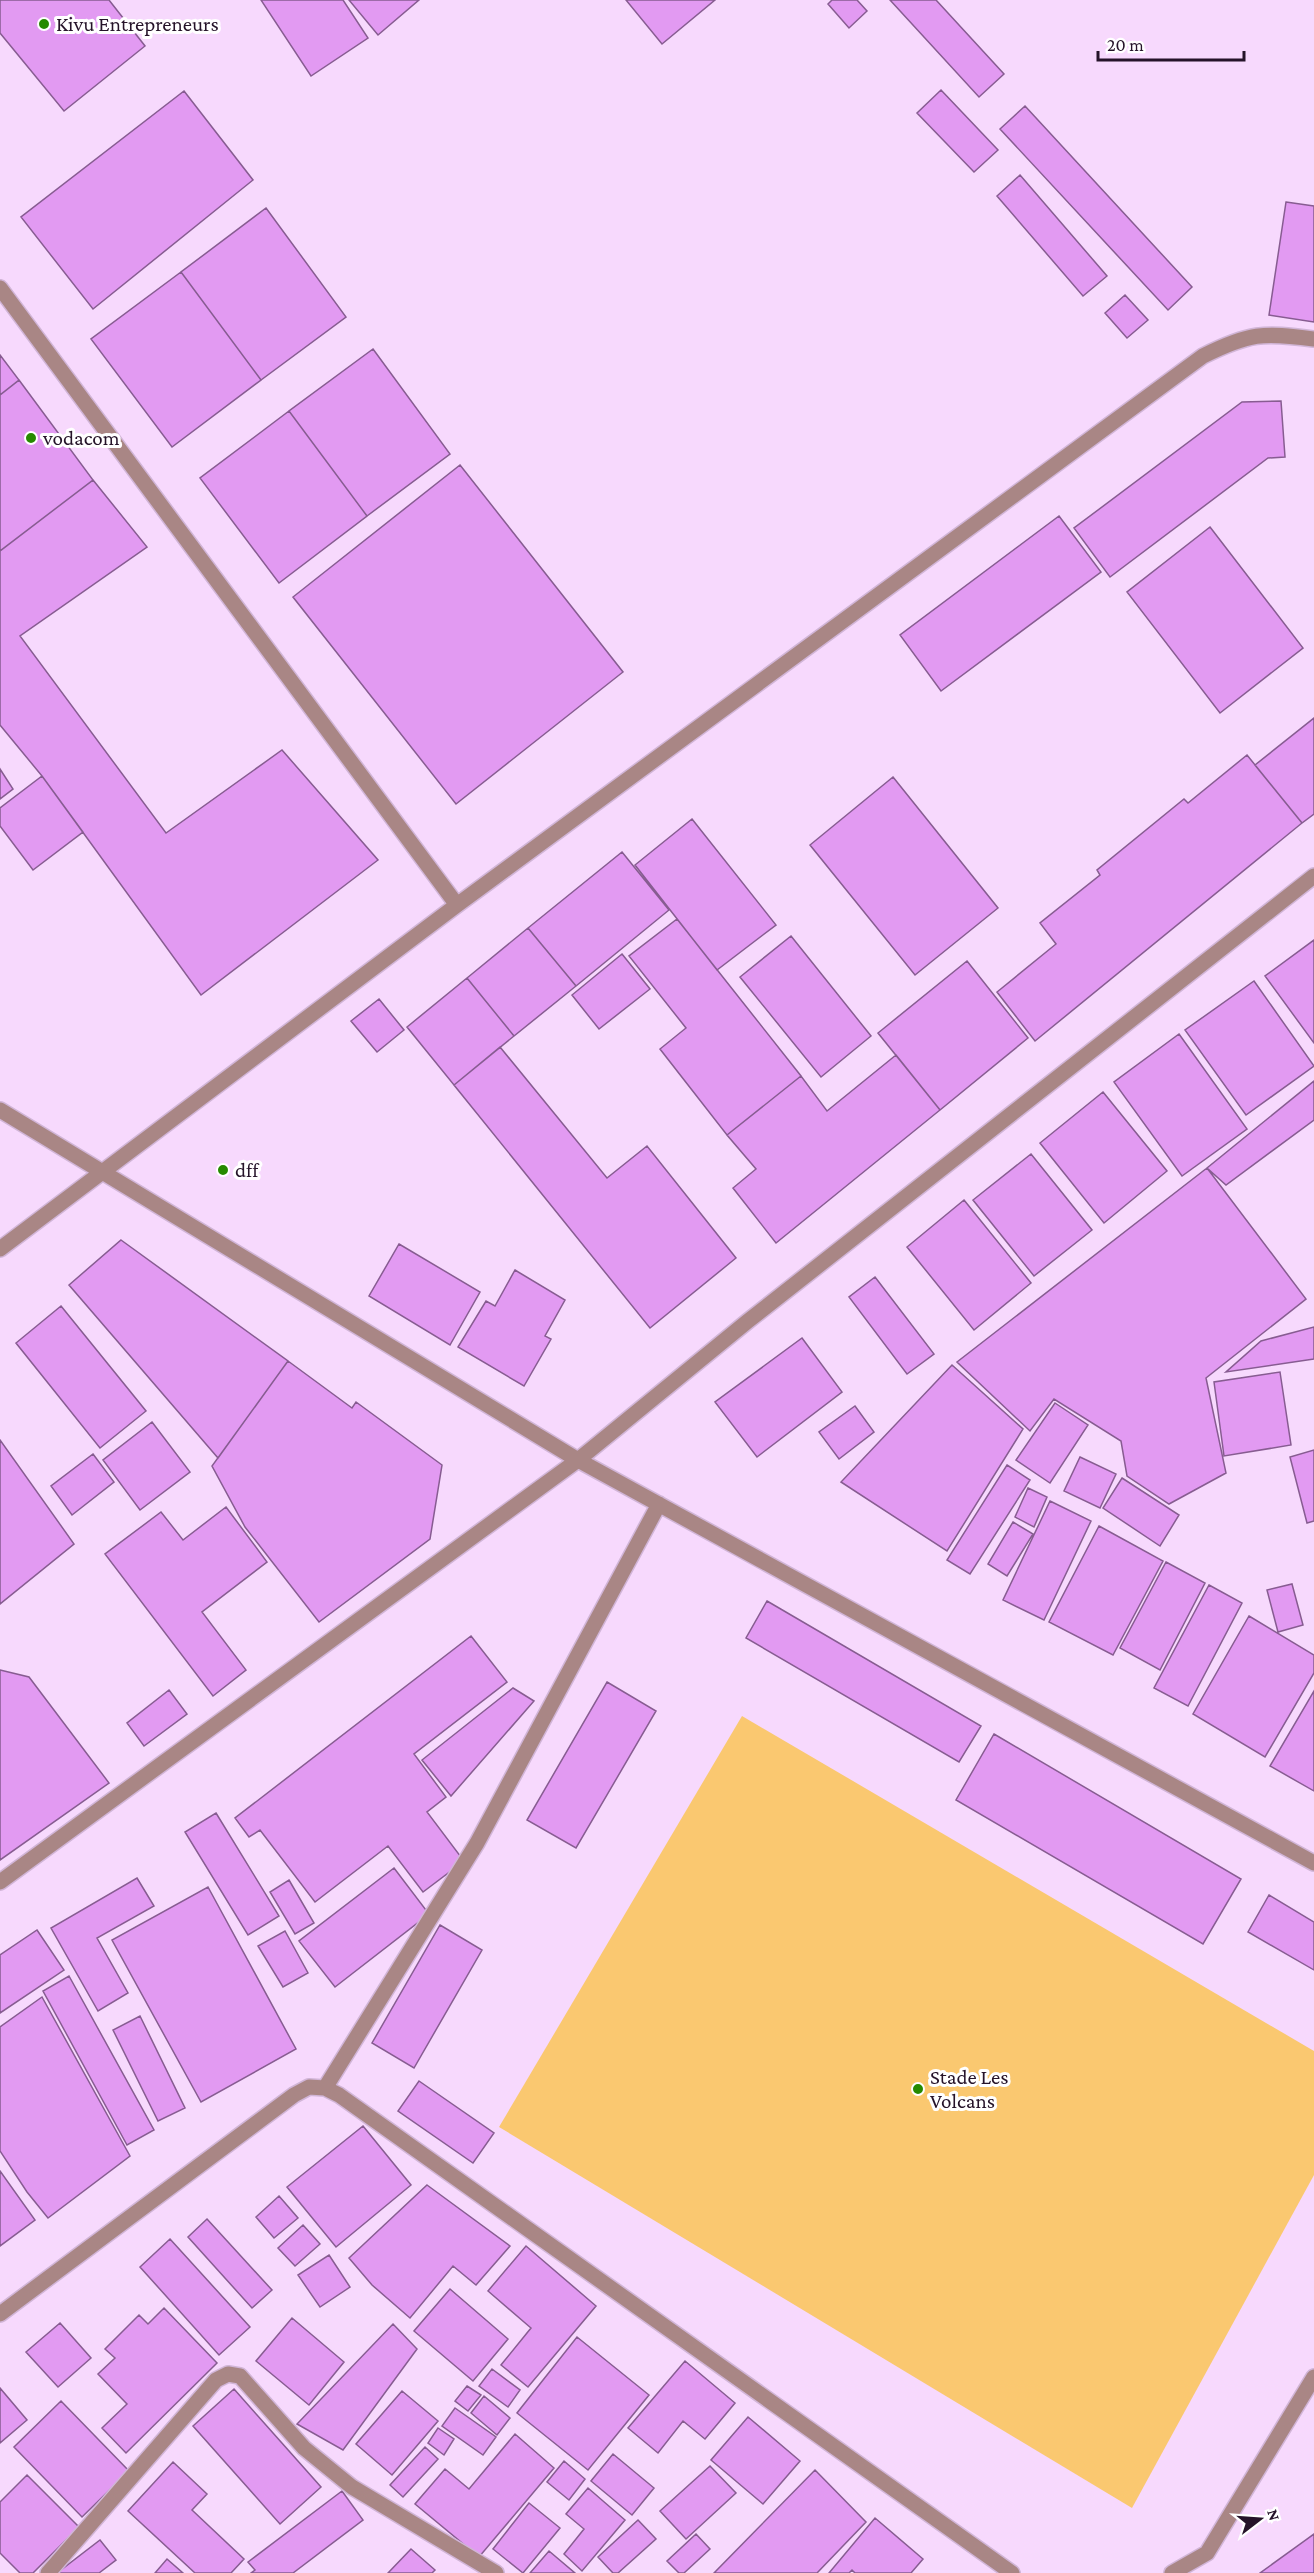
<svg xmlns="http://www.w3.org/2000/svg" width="1314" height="2573" viewBox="0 0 1314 2573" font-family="'Crimson Pro',serif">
<rect width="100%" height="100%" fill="#f7d9fd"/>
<!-- green -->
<path fill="#fac870" d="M 742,1716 L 1314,2051 L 1314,2175 L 1132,2508 L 499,2127 Z"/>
<!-- building -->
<path fill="#e29af2" stroke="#875c91" stroke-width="1.5" d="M 0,0 L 109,0 L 145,46 L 64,111 L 0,33 Z
M 261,0 L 343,0 L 368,38 L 311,76 Z
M 349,0 L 419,0 L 378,35 Z
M 626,0 L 715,0 L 662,44 Z
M 832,0 L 857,0 L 867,11 L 849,28 L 828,4 Z
M 890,0 L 936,0 L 1004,74 L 979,97 Z
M 941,90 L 998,150 L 974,172 L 917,113 Z
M 184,91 L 253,180 L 93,309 L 21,217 Z
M 1025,106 L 1192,287 L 1168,310 L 1000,129 Z
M 1020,175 L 1107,276 L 1083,296 L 997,196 Z
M 1286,202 L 1314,206 L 1314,322 L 1269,315 Z
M 266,208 L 346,317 L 261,380 L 181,272 Z
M 181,272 L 261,380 L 172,447 L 91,339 Z
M 1125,295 L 1148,320 L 1127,338 L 1105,313 Z
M 373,349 L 450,454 L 367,516 L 289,411 Z
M 0,355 L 19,380 L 0,395 Z
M 19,380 L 93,480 L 0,551 L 0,395 Z
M 1281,401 L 1285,457 L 1268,458 L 1110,577 L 1074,528 L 1242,402 Z
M 289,411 L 367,516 L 279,583 L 200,478 Z
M 460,465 L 623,672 L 456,804 L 293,597 Z
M 93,480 L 147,547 L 20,636 L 166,833 L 282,750 L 378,860 L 201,995 L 42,776 L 0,725 L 0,551 Z
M 1059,516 L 1101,572 L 941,691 L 900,635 Z
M 1210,527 L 1303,648 L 1220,713 L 1127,592 Z
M 1314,718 L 1314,814 L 1302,823 L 1255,765 Z
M 1247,755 L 1302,823 L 1035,1041 L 997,992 L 1056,944 L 1040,923 L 1100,875 L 1097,870 L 1184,799 L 1188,803 Z
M 0,769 L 13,789 L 0,799 Z
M 42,776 L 83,832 L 33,870 L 0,826 L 0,808 Z
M 893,777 L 998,908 L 915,975 L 810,845 Z
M 692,819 L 776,925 L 717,970 L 635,865 Z
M 622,852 L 669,910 L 576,986 L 528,928 Z
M 677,919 L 801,1076 L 727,1135 L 660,1049 L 686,1028 L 629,956 Z
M 528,928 L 576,986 L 514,1036 L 467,978 Z
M 791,936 L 871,1036 L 821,1077 L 740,977 Z
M 1314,940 L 1314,1043 L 1265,976 Z
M 622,954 L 650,989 L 599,1029 L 572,995 Z
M 967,961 L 1028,1038 L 940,1110 L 878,1033 Z
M 467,978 L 514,1036 L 454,1085 L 407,1027 Z
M 1254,981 L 1314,1066 L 1246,1115 L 1185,1030 Z
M 379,999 L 404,1030 L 377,1052 L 351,1021 Z
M 1179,1034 L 1247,1129 L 1182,1176 L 1114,1082 Z
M 500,1047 L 607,1178 L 647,1146 L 736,1258 L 650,1328 L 454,1085 Z
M 896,1055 L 940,1110 L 776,1243 L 733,1188 L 756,1169 L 727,1135 L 801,1076 L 827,1111 Z
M 1314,1081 L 1314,1120 L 1226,1185 L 1207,1168 Z
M 1103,1092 L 1167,1171 L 1104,1223 L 1040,1143 Z
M 1031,1154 L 1092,1230 L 1034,1276 L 973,1200 Z
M 1207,1168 L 1306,1299 L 1206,1378 L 1226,1473 L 1169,1504 L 1127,1476 L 1121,1441 L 1054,1399 L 1030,1431 L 957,1362 Z
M 964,1200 L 1031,1283 L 974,1330 L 907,1247 Z
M 121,1240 L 288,1361 L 218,1458 L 69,1285 Z
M 399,1244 L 480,1292 L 450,1345 L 369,1296 Z
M 515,1270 L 565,1300 L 545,1336 L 551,1339 L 524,1386 L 458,1347 L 486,1301 L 495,1306 Z
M 875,1277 L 934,1354 L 907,1374 L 849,1297 Z
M 61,1306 L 146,1411 L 100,1448 L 16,1343 Z
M 1314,1327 L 1314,1359 L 1226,1372 L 1261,1341 Z
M 802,1338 L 842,1392 L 757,1457 L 715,1402 Z
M 288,1361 L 352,1408 L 356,1402 L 442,1465 L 430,1539 L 319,1622 L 245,1527 L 212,1466 Z
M 952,1365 L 1023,1429 L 947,1551 L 841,1482 Z
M 1280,1372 L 1291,1445 L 1224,1456 L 1214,1382 Z
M 1055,1403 L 1088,1425 L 1050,1483 L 1016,1460 Z
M 855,1406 L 874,1432 L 839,1459 L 819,1432 Z
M 152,1422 L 190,1472 L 140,1510 L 103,1460 Z
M 0,1440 L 74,1544 L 0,1604 Z
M 1314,1450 L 1314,1521 L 1307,1523 L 1290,1457 Z
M 93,1454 L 114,1482 L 72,1515 L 51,1486 Z
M 1080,1457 L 1116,1474 L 1100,1508 L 1064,1491 Z
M 1007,1465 L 1030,1480 L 970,1574 L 947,1560 Z
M 1122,1478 L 1179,1515 L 1160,1546 L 1103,1508 Z
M 1028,1488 L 1047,1497 L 1034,1527 L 1015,1517 Z
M 1050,1501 L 1091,1521 L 1044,1620 L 1003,1600 Z
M 226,1507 L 267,1562 L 202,1612 L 246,1670 L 213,1696 L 105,1554 L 161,1512 L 183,1540 Z
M 1013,1522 L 1033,1534 L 1007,1576 L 988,1564 Z
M 1099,1526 L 1163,1561 L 1113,1655 L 1049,1622 Z
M 1166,1562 L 1205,1583 L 1160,1670 L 1120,1648 Z
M 1292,1584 L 1303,1625 L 1278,1632 L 1267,1590 Z
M 1209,1585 L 1242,1603 L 1188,1706 L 1154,1688 Z
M 767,1601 L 981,1726 L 959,1762 L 746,1638 Z
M 1249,1616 L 1314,1655 L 1314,1673 L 1265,1757 L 1193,1714 Z
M 471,1636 L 507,1682 L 414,1754 L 446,1797 L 427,1812 L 464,1861 L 423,1892 L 388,1846 L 315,1902 L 260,1830 L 249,1837 L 235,1818 Z
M 0,1670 L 29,1677 L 109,1783 L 0,1860 Z
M 607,1682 L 656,1711 L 576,1848 L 527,1820 Z
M 513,1688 L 534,1701 L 451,1796 L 422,1760 Z
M 169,1690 L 187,1714 L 144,1746 L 127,1723 Z
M 1314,1691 L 1314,1791 L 1270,1766 Z
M 994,1734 L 1241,1879 L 1203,1944 L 956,1800 Z
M 216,1813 L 279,1916 L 248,1935 L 185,1832 Z
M 394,1868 L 429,1914 L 335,1987 L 299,1941 Z
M 137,1878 L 154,1906 L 97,1938 L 128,1993 L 98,2011 L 51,1928 Z
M 289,1880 L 314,1923 L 295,1934 L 270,1892 Z
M 208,1887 L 296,2049 L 201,2102 L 112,1940 Z
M 1269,1895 L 1314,1922 L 1314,1970 L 1248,1932 Z
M 440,1925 L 482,1950 L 414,2068 L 372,2043 Z
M 37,1930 L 64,1970 L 0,2013 L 0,1955 Z
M 285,1931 L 308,1973 L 283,1987 L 258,1946 Z
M 69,1976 L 154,2130 L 127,2145 L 43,1991 Z
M 42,1997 L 130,2156 L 48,2218 L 27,2192 L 0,2151 L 0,2027 Z
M 140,2016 L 185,2108 L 158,2121 L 113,2030 Z
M 419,2081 L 494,2133 L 473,2163 L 398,2111 Z
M 363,2126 L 411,2185 L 336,2247 L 287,2187 Z
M 0,2171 L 35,2220 L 0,2246 Z
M 427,2185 L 510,2246 L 476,2285 L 453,2266 L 410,2318 L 372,2285 L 349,2258 Z
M 279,2196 L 298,2218 L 274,2238 L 256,2217 Z
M 207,2219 L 272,2290 L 252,2308 L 188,2237 Z
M 303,2225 L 320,2244 L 295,2266 L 278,2248 Z
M 170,2239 L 250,2327 L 219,2355 L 140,2267 Z
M 526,2246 L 596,2306 L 528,2387 L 501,2365 L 531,2328 L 488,2291 Z
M 329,2255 L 350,2287 L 320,2307 L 298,2275 Z
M 450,2289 L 508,2339 L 473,2381 L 414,2331 Z
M 164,2308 L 217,2363 L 126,2453 L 102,2428 L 127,2404 L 98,2374 L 115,2358 L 105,2349 L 139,2315 L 148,2324 Z
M 292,2318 L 344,2362 L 309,2405 L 256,2361 Z
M 60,2323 L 91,2358 L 58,2387 L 26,2352 Z
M 393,2324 L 417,2349 L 343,2450 L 297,2424 Z
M 577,2337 L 649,2395 L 588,2470 L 517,2413 Z
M 685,2361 L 735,2403 L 705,2439 L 683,2421 L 658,2453 L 628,2428 Z
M 492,2369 L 520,2390 L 508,2407 L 479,2386 Z
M 467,2386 L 481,2395 L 468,2411 L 455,2401 Z
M 0,2388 L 27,2420 L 0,2443 Z
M 234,2389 L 321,2487 L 280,2524 L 193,2426 Z
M 402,2391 L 438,2421 L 392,2475 L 356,2444 Z
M 484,2396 L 510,2418 L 497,2435 L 471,2413 Z
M 61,2401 L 129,2471 L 82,2517 L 14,2447 Z
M 455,2408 L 496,2437 L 483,2455 L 442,2426 Z
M 748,2417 L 800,2461 L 763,2504 L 711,2460 Z
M 438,2428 L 454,2439 L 444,2455 L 428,2443 Z
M 515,2434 L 554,2468 L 479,2557 L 415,2504 L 445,2469 L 469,2489 Z
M 425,2447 L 438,2459 L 403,2497 L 390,2485 Z
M 613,2454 L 654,2488 L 632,2515 L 591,2481 Z
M 564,2461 L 585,2479 L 569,2500 L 547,2482 Z
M 173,2462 L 207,2494 L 192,2510 L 244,2559 L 231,2573 L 195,2573 L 128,2511 Z
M 710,2466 L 736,2493 L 686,2539 L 660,2511 Z
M 815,2470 L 866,2522 L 817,2573 L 714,2573 Z
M 27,2475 L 79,2527 L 33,2573 L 20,2573 L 0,2553 L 0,2502 Z
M 588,2488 L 625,2520 L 582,2571 L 564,2554 L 584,2529 L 566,2514 Z
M 342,2491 L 363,2520 L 293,2573 L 251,2573 L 255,2570 L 248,2562 Z
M 529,2503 L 560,2528 L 523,2573 L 493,2549 Z
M 875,2518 L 923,2559 L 911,2573 L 855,2573 L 852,2570 L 849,2573 L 829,2573 Z
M 638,2520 L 656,2539 L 618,2573 L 613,2573 L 598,2557 Z
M 696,2534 L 710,2549 L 684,2573 L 679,2573 L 667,2561 Z
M 1314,2534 L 1314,2573 L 1260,2573 Z
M 100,2540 L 116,2560 L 99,2573 L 57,2573 Z
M 411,2549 L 435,2570 L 432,2573 L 388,2573 Z
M 549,2551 L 575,2573 L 530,2573 Z
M 167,2559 L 183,2573 L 155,2573 Z"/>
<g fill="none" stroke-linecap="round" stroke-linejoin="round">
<defs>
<path id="minor" d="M 0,288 L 457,905
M 0,1110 L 578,1460 L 1314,1863
M 0,1249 L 457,905 L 1203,356 C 1249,333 1263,332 1314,339
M 0,1882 L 578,1460 L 748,1321 L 1314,876
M 325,2088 L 339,2095 L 1012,2573
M 0,2314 L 294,2095 L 309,2087 L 325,2088 L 477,1843 L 659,1504
M 48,2573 L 216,2380 L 228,2374 L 240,2376 L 304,2448 L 352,2487 L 496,2573
M 1172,2573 L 1207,2553 L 1314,2377"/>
</defs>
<!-- minor casing -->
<use href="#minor" stroke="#d1b5d7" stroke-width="18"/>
<!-- minor -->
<use href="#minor" stroke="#a98685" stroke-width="15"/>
</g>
<!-- markers -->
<g fill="#268a00" stroke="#fff" stroke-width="2">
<circle cx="44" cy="24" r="6"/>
<circle cx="31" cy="438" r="6"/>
<circle cx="223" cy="1170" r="6"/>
<circle cx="918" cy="2089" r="6"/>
</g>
<g text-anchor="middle" stroke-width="6" stroke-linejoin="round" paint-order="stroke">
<!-- poi labels -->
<g font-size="21" fill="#251329" stroke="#fff" text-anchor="start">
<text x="56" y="31">Kivu Entrepreneurs</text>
<text x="43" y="445">vodacom</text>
<text x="235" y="1177">dff</text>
<text x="930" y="2084">Stade Les<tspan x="930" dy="24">Volcans</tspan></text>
</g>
</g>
<!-- north arrow -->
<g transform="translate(1260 2519) rotate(73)" stroke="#ffffff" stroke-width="4.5" paint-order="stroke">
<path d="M0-4.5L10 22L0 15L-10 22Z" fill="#251329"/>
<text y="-9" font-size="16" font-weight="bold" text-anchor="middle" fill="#251329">N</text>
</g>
<!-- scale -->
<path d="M1098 51v9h146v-9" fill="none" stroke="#251329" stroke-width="3"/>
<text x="1107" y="51" font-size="18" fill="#251329" stroke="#ffffff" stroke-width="4.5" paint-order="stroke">20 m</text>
</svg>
